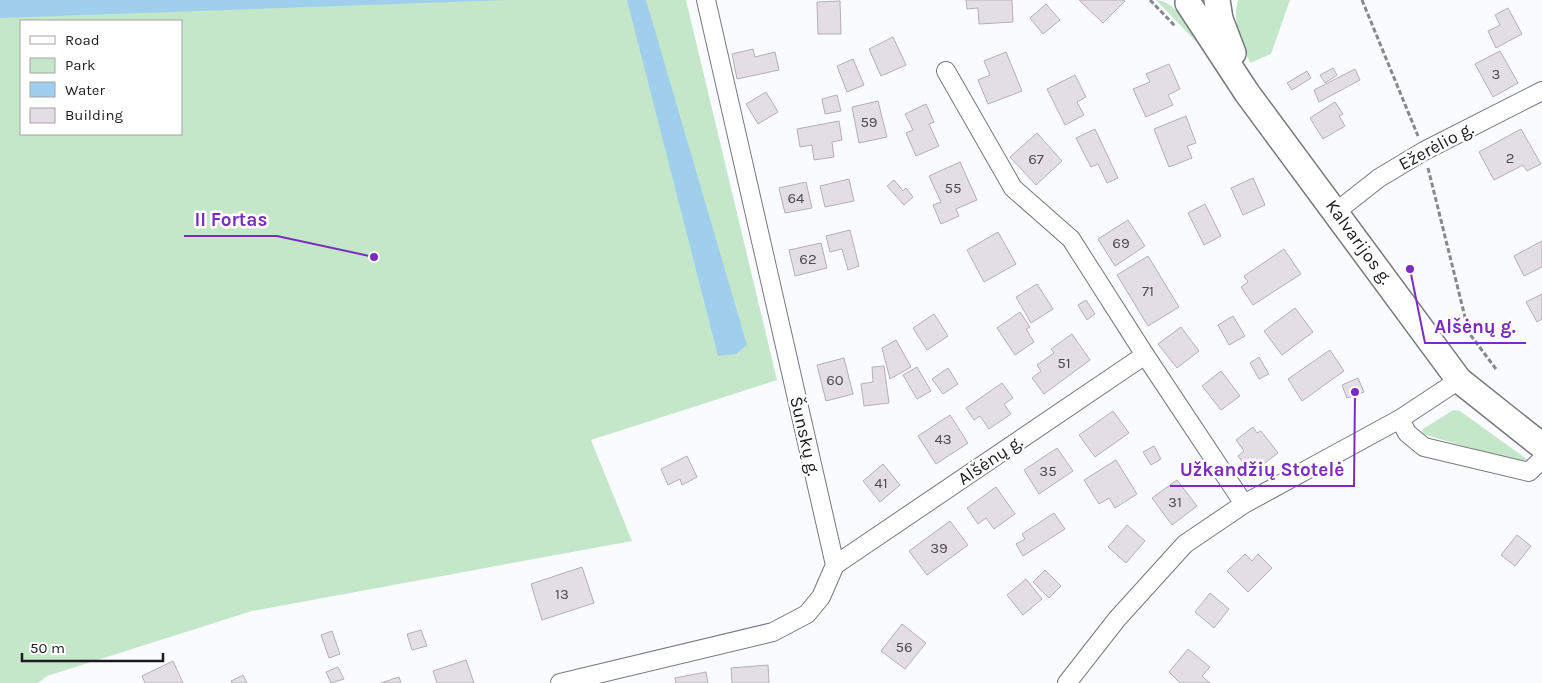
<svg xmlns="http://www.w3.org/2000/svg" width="1542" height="683" viewBox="0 0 1542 683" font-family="Karla,sans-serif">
<rect width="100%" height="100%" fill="#fafbff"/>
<!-- green -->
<path fill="#c5e7c9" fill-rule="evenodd" d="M 0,0 L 686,0 L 777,380 L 591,440 L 632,541 L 252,611 L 47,676 L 38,683 L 0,683 ZM 21,21 L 181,21 L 181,134 L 21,134 Z
M 1156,0 C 1177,0 1201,42 1212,58 Z
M 1238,0 L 1290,0 L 1271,54 L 1250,63 C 1241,41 1232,23 1238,0 Z
M 1453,410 L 1460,411 L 1528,460 L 1518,462 L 1423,434 L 1423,429 Z"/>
<!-- water -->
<path fill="#a0cfed" d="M 0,0 L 507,0 L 0,18 Z
M 627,0 L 646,0 L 747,345 L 736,354 L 718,356 Z"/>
<!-- building -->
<path fill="#e3dee6" stroke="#b4afb7" d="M 966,0 L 1012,0 L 1013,22 L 979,24 L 978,8 L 967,9 Z
M 1079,0 L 1124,0 L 1125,1 L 1103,23 Z
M 840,1 L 841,34 L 818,34 L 817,2 Z
M 1046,4 L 1060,20 L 1043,34 L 1030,18 Z
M 1508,8 L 1522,34 L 1496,48 L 1488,31 L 1500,25 L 1495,15 Z
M 893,37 L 906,65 L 881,76 L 869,49 Z
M 753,49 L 755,57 L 775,52 L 779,70 L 737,79 L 732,54 Z
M 1500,51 L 1518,83 L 1493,97 L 1475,64 Z
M 1006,52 L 1022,91 L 988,104 L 978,80 L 990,75 L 984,61 Z
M 853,59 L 864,85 L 847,92 L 837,66 Z
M 1169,64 L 1180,89 L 1168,95 L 1173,105 L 1146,117 L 1133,89 L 1150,82 L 1146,74 Z
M 1333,68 L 1337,75 L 1325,83 L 1320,75 Z
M 1355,69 L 1360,80 L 1319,102 L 1314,90 Z
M 1307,71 L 1311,78 L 1292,90 L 1287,83 Z
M 1075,75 L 1086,97 L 1077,102 L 1084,115 L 1065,125 L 1047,89 Z
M 766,92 L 778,112 L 758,124 L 746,104 Z
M 837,95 L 841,111 L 825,114 L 822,99 Z
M 878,101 L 887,137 L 859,143 L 852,107 Z
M 1335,102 L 1343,114 L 1339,116 L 1345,126 L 1323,139 L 1310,118 Z
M 926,104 L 934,122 L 929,124 L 939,146 L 916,156 L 906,133 L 913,130 L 905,114 Z
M 1186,116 L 1196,143 L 1187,146 L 1192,158 L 1169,167 L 1154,129 Z
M 839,121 L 842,140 L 832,142 L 834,157 L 814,160 L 812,145 L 800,147 L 797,129 Z
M 1095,129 L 1118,178 L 1107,183 L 1098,164 L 1091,167 L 1076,138 Z
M 1521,129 L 1541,164 L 1527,171 L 1523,165 L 1494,180 L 1479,152 Z
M 1037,133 L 1062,161 L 1036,185 L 1010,157 Z
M 960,162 L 977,200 L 956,209 L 959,216 L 941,224 L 933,205 L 941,202 L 929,176 Z
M 1253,178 L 1265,205 L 1243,215 L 1231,188 Z
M 849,179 L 854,201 L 825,207 L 820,186 Z
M 894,180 L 903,191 L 906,188 L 913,197 L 904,205 L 887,186 Z
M 806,182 L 812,208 L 785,213 L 779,188 Z
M 1205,204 L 1221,236 L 1204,245 L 1188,213 Z
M 1128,220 L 1145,246 L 1115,266 L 1098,239 Z
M 850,230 L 859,266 L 848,270 L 842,249 L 830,252 L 826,236 Z
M 998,232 L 1016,264 L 984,282 L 967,250 Z
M 1542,241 L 1542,267 L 1524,276 L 1514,256 Z
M 821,243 L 827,268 L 795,276 L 789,250 Z
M 1284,249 L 1301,274 L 1253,305 L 1241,287 L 1248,282 L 1244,276 Z
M 1148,256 L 1179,307 L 1148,326 L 1117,275 Z
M 1037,284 L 1053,309 L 1031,323 L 1016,297 Z
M 1542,294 L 1542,319 L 1537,322 L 1526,302 Z
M 1086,300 L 1095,314 L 1087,320 L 1078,305 Z
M 1295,308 L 1313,332 L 1282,355 L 1264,331 Z
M 1020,312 L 1030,327 L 1026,329 L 1034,342 L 1015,355 L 997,328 Z
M 934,314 L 948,336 L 927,350 L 913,328 Z
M 1233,316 L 1245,336 L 1229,345 L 1218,325 Z
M 1181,327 L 1199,351 L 1177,368 L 1158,344 Z
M 1072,334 L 1090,360 L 1044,394 L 1032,378 L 1041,371 L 1037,365 L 1054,353 L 1051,349 Z
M 896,340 L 911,367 L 890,379 L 882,348 Z
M 1330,350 L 1344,371 L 1302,401 L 1288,379 Z
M 1259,357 L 1269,374 L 1259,379 L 1250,363 Z
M 844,358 L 853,394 L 826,401 L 817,365 Z
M 884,366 L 889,403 L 864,406 L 861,384 L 873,382 L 872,367 Z
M 917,367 L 931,391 L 917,399 L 903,375 Z
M 948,368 L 958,384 L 943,394 L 932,379 Z
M 1221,371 L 1240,396 L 1221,410 L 1202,386 Z
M 1358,378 L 1364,392 L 1347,398 L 1342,385 Z
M 1002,383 L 1013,398 L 1004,404 L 1011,414 L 989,429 L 980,416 L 974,420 L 966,408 Z
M 1113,411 L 1129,433 L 1095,457 L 1079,435 Z
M 950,415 L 968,443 L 936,464 L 918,436 Z
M 1253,427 L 1257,433 L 1261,431 L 1278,453 L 1251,474 L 1238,456 L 1244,451 L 1236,440 Z
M 1154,446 L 1161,459 L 1151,465 L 1143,452 Z
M 1057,448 L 1073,471 L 1039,494 L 1024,470 Z
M 687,456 L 697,477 L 682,485 L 680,479 L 668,485 L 661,469 Z
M 1116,460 L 1137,494 L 1115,508 L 1109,498 L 1099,504 L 1084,480 Z
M 883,464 L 900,485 L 880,502 L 863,481 Z
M 1177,480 L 1197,506 L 1172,525 L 1152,498 Z
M 996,487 L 1015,514 L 994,529 L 986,518 L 978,524 L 967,508 Z
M 1054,513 L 1065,529 L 1023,556 L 1016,544 L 1025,539 L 1022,534 Z
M 950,521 L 968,545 L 927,575 L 909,551 Z
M 1127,525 L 1145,541 L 1126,563 L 1108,547 Z
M 1517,535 L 1531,546 L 1515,566 L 1501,555 Z
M 1245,554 L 1252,561 L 1258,554 L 1272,568 L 1248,592 L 1227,571 Z
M 582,567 L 594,603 L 542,620 L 531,584 Z
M 1045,570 L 1061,586 L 1049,598 L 1033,582 Z
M 1026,579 L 1042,599 L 1023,615 L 1007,595 Z
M 1210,593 L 1229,609 L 1214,628 L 1195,612 Z
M 902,624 L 926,643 L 905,669 L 881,651 Z
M 421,630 L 427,646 L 412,650 L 407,634 Z
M 332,631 L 340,654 L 329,658 L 321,635 Z
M 1188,649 L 1210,667 L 1202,676 L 1210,683 L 1180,683 L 1169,672 Z
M 466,660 L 474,683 L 437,683 L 433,671 Z
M 173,661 L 183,683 L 145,683 L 142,676 Z
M 768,665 L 769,683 L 732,683 L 731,668 Z
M 338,667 L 344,679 L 331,683 L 326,672 Z
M 706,672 L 708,683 L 676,683 L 675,678 Z
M 243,675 L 247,683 L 232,683 L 231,681 Z
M 399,677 L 401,683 L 381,683 Z"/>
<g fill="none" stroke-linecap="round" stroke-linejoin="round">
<defs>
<path id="street" d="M 946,71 L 1013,188 L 1071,239 L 1145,355 L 1244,504
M 1337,211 L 1379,178 L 1424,151 L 1542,91
M 1400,419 L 1407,433 L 1424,447 L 1529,472 L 1542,459
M 835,565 L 1145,355
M 560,683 L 773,632 L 807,614 L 821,597 L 835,565 L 706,0
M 1067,683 L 1117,619 L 1185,544 L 1244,504 L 1400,419 L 1459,380"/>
<path id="secondary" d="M 1217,0 L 1220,19 L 1233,53
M 1188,3 L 1247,93 L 1459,380 L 1542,446"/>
</defs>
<!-- street casing -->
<use href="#street" stroke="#767880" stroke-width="20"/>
<!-- secondary casing -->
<use href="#secondary" stroke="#767880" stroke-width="28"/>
<!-- path -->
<path stroke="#87888b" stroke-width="3" stroke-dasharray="5 2.5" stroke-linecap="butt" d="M 1150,0 L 1175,26
M 1362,0 L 1418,136
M 1428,168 L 1469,333 L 1496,369"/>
<!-- street -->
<use href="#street" stroke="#fff" stroke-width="18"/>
<!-- secondary -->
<use href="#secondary" stroke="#fff" stroke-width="25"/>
</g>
<g text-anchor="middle" stroke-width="5" stroke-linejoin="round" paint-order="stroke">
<!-- number labels -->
<g font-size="15" fill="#4c4c50">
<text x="1496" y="79">3</text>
<text x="869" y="127">59</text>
<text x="1510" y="163">2</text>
<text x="1036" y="164">67</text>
<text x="953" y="193">55</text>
<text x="796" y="203">64</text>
<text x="1121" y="248">69</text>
<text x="808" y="264">62</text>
<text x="1148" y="296">71</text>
<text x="1064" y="368">51</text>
<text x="835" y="385">60</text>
<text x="943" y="444">43</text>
<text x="1048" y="476">35</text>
<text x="881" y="488">41</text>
<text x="1175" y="507">31</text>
<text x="939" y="553">39</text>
<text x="562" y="599">13</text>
<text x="904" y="652">56</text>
</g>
<!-- street labels -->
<g font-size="18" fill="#1a1b1e" stroke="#fff">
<text transform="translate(1436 146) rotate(-28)" y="6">Ežerėlio g.</text>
<text transform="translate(1359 242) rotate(54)" y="6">Kalvarijos g.</text>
<text transform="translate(805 436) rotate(77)" y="6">Šunskų g.</text>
<text transform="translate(990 460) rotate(-34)" y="6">Alšėnų g.</text>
</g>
</g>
<!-- callouts -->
<path fill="none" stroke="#7b2cbf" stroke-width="2" d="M374 257L277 236H184M1410 269L1425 343H1526M1355 392L1354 486H1170"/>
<g fill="#7b2cbf" stroke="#fff" stroke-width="2">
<circle cx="374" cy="257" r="5"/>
<circle cx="1410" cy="269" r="5"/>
<circle cx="1355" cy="392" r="5"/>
</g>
<g font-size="19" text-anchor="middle" font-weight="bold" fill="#7b2cbf" stroke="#fff" stroke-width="5" stroke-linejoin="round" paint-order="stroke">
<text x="231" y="226">II Fortas</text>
<text x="1475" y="333">Alšėnų g.</text>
<text x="1262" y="476">Užkandžių Stotelė</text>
</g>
<!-- legend -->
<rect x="20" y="20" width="162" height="115" fill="#ffffff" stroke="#a3a4a5"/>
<rect x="30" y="36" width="25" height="8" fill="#ffffff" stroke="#a3a4a5"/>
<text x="65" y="45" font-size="15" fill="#1a1b1e">Road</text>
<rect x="30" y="58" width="25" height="15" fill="#c5e7c9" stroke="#a3a4a5"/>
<text x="65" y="70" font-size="15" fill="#1a1b1e">Park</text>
<rect x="30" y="82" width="25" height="15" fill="#a0cfed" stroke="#a3a4a5"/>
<text x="65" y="95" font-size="15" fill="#1a1b1e">Water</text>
<rect x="30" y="108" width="25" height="15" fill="#e3dee6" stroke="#a3a4a5"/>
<text x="65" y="120" font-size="15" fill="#1a1b1e">Building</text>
<!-- scale -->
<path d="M22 653v8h141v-8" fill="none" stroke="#1a1b1e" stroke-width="2.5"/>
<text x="30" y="653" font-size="15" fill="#1a1b1e" stroke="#ffffff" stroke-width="4" paint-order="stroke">50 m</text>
</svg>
